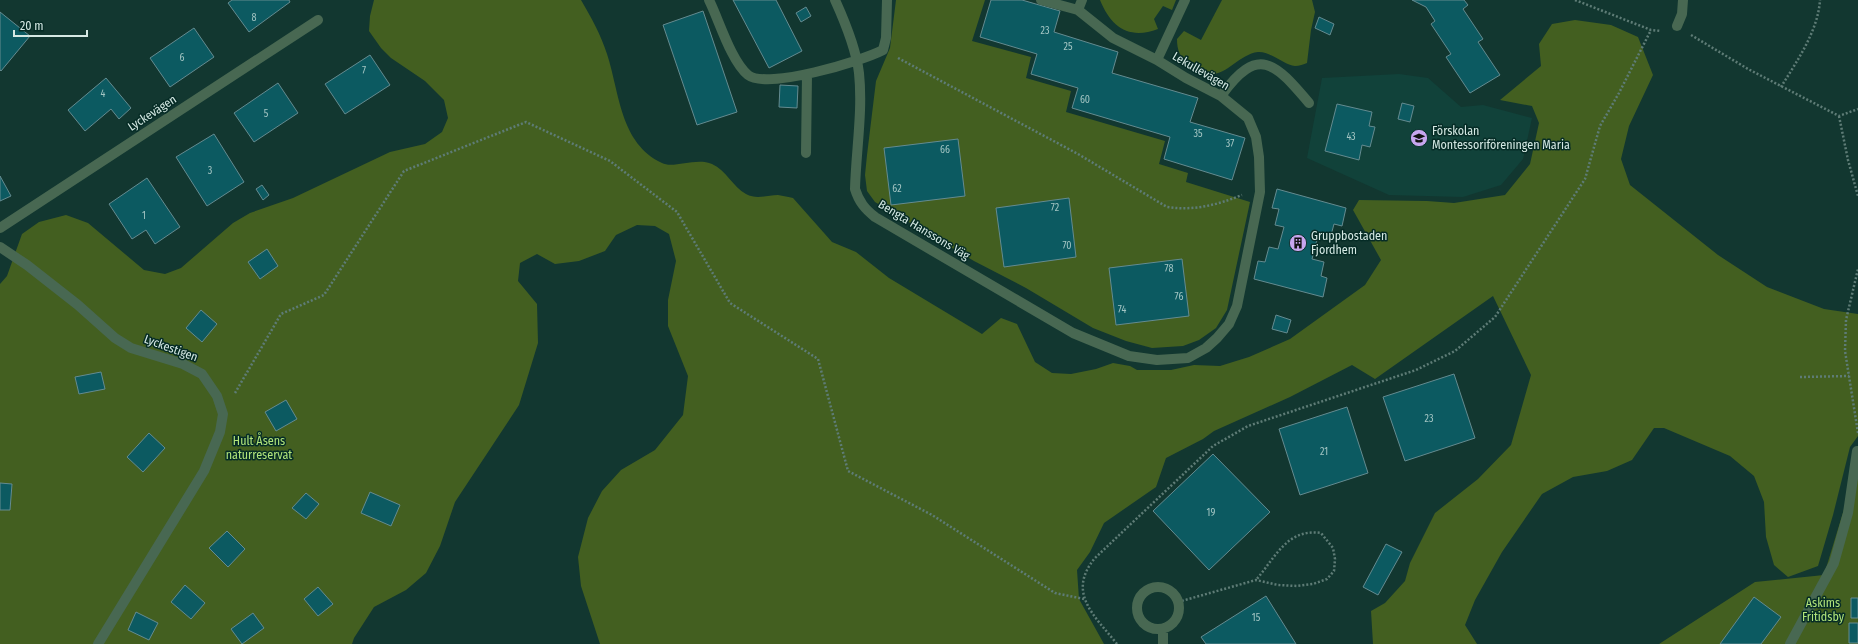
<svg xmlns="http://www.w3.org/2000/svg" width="1858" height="644" viewBox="0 0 1858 644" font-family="'Fira Sans Condensed',sans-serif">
<rect width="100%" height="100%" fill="#123730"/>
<!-- built -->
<path fill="#11423a" d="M 1399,74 L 1428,78 L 1461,107 L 1483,105 L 1532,118 L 1523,159 L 1501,185 L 1463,197 L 1389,195 L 1307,158 L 1322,78 Z"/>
<!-- green -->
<path fill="#435f20" d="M 374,0 L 581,0 C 591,17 601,35 607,54 C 620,94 620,143 662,163 C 673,169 696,157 712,164 C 726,170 733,187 746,194 C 757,200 767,195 778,195 C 783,196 789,197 793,198 L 832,242 L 856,252 L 889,278 L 982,334 L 1001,318 L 1017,324 L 1035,362 L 1052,373 L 1071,374 L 1096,369 L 1113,363 L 1130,366 L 1137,370 L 1171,370 L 1194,365 L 1220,366 L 1249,357 L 1290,339 L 1365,285 L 1381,260 L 1353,210 L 1359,200 L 1427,201 L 1454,203 L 1505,195 L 1530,164 L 1539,123 L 1532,106 L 1500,100 L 1541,66 L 1539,44 L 1552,24 L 1575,20 L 1611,25 L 1638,37 L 1653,75 L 1629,126 L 1621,159 L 1630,185 L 1718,255 L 1767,287 L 1824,309 L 1858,314 L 1858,436 L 1850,447 L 1833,515 L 1818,566 L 1788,577 L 1774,565 L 1766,537 L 1764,502 L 1754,476 L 1730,456 L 1664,428 L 1654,428 L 1632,460 L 1607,471 L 1573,477 L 1542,494 L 1502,552 L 1475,600 L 1465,625 L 1477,644 L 1373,644 L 1371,611 L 1385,603 L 1405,581 L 1410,563 L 1435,513 L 1478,479 L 1511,445 L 1531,375 L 1493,296 L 1375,379 L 1352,365 L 1290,397 L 1214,431 L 1203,439 L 1166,458 L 1156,487 L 1104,523 L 1090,552 L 1077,570 L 1079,599 L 1104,644 L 600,644 L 581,586 L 578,557 L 588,518 L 602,491 L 621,470 L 655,450 L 683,415 L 688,376 L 668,326 L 668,300 L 676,261 L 669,234 L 655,226 L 637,225 L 616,235 L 605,251 L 579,261 L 555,264 L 537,254 L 520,263 L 518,281 L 537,304 L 538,343 L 519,405 L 455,502 L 440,546 L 426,573 L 406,590 L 374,607 L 354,638 L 352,644 L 0,644 L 0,284 L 7,276 L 22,234 L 39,222 L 66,215 L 88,223 L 144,270 L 165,274 L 181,268 L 233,223 L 250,213 L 293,198 L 390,152 L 425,144 L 442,132 L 448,118 L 444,100 L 425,81 L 391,58 L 381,48 L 369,31 L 370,16 Z
M 896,0 L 985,0 L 972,41 L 1031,57 L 1026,78 L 1071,91 L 1066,112 L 1165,141 L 1159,164 L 1188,173 L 1186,182 L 1250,202 L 1227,310 L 1216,328 L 1199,340 L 1183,346 L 1152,348 L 1126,341 L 1093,328 L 1026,288 L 974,261 L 875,202 L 867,191 L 865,175 L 867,155 L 876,81 L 890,48 Z
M 1100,0 L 1176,0 L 1172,10 L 1163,6 L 1154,19 L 1158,29 C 1129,40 1111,27 1100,0 Z
M 1222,0 L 1312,0 L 1315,12 L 1311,30 L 1307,63 C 1304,64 1299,66 1295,66 C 1284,65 1270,51 1258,52 C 1233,55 1220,91 1189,65 C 1180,56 1177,51 1177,39 L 1184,31 L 1201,40 Z
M 1858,463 L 1858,644 L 1659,644 L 1755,582 L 1824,575 Z"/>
<!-- building -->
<path fill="#0c5a61" stroke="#648b90" d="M 232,0 L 289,0 L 290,2 L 249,32 L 228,3 Z
M 733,0 L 776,0 L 802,51 L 769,68 Z
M 991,0 L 1022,0 L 1060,11 L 1054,32 L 1118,52 L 1112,73 L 1198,98 L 1190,122 L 1245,138 L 1232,180 L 1164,159 L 1170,137 L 1072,108 L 1078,88 L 1031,74 L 1037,54 L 980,37 Z
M 1412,0 L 1464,0 L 1468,5 L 1463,9 L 1483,39 L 1478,42 L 1500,75 L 1470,93 L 1446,57 L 1451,54 L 1431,24 L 1435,21 L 1426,7 Z
M 806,7 L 811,16 L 801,22 L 796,13 Z
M 703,11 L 737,112 L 697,125 L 663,25 Z
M 0,12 L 30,36 L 1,71 L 0,70 Z
M 1319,17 L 1334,24 L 1330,35 L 1315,28 Z
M 194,28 L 214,57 L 170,87 L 150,58 Z
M 370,55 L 390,85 L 345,114 L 325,84 Z
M 106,78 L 131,108 L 119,119 L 111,109 L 85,131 L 68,110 Z
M 278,83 L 298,113 L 254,142 L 234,113 Z
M 780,85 L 798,86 L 797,108 L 779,107 Z
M 1402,103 L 1414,106 L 1410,122 L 1398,119 Z
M 1337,104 L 1372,112 L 1369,126 L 1375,127 L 1370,147 L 1362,145 L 1359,160 L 1325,151 Z
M 214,134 L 244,182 L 207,206 L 176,157 Z
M 958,139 L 965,196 L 891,205 L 884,148 Z
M 0,176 L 11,196 L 0,201 Z
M 147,178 L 180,227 L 155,244 L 146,230 L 132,239 L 109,204 Z
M 262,185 L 269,195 L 263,200 L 256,189 Z
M 1277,189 L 1346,208 L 1342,226 L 1334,224 L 1330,239 L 1318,236 L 1312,259 L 1324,262 L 1321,276 L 1327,278 L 1323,297 L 1254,279 L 1258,261 L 1265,262 L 1269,247 L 1278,249 L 1284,227 L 1275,225 L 1279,209 L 1272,208 Z
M 1069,198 L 1076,257 L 1004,267 L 996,208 Z
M 267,249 L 278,266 L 260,279 L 248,262 Z
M 1182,259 L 1189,316 L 1116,325 L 1109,268 Z
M 201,310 L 217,324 L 202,342 L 186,328 Z
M 1276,315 L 1291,320 L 1287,333 L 1272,329 Z
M 101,372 L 105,389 L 79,394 L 75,377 Z
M 1454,374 L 1475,438 L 1405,461 L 1383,397 Z
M 286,400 L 297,419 L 276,431 L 265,412 Z
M 1347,407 L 1368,473 L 1300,495 L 1279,429 Z
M 149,433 L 165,448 L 143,472 L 127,457 Z
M 1213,454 L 1270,512 L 1209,570 L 1153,511 Z
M 0,483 L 12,484 L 10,510 L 0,510 Z
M 370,492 L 400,505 L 391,526 L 361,513 Z
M 306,493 L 319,504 L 306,519 L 292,508 Z
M 227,531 L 245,549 L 228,567 L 209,548 Z
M 1386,544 L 1402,552 L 1378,595 L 1363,587 Z
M 185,585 L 205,603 L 191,619 L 171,602 Z
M 318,587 L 333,604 L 318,616 L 304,599 Z
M 1266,596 L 1296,644 L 1206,644 L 1201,637 Z
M 1754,597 L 1781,617 L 1761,644 L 1720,644 Z
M 1851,598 L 1858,598 L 1858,618 L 1851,618 Z
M 136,612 L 158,623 L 149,640 L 128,630 Z
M 253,613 L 264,628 L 242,644 L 231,629 Z
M 1849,623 L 1858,623 L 1858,643 L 1849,643 Z"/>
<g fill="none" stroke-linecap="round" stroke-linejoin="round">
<!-- path -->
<path stroke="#5e7c76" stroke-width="2.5" stroke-dasharray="2 2" stroke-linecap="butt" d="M 1575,0 L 1651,30 L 1661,31
M 1691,35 L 1748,69 L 1839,116 L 1858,109
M 898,58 L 1078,154 L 1167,207 C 1194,211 1217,205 1242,195
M 1781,87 C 1797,61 1818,31 1820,0
M 1839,116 L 1848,160 L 1858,196
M 1800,377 L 1849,376
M 235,393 L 281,314 L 324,295 L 404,171 L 526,122 L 610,161 L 677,212 L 730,303 L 818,359 L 848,471 L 932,515 L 1055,593 L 1084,599
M 1858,433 L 1845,351 L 1846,320 L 1858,269
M 1178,602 L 1256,580 L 1278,585 L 1297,586 L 1313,584 L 1327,579 L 1334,571 L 1335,559 L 1333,548 L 1321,533 C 1287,528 1275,558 1256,580
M 1117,644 C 1095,616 1066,593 1095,558 L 1213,446 L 1248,426 L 1416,370 L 1455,351 L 1495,317 L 1585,179 L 1600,126 L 1619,93 L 1651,30"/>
<!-- minor -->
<path stroke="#486852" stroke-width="10" d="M 709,0 C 719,20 731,61 748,75 C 767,90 862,61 883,50 L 886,38 L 887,0
M 835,0 C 845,22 856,48 859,73 C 863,111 856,151 855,189 C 859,202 865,209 875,217 L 1073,333 L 1129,356 L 1157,360 L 1188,358 L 1206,348 L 1217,338 L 1229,324 L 1237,306 L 1260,192 L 1259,157 L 1256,137 L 1248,118 L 1221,96 L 1186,78 L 1157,60 L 1113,38 L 1078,10 L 1041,0
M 1078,10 L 1082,0
M 1677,26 L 1682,14 L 1683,0
M 1157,60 L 1185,0
M 1221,96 C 1258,44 1275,63 1309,103
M 806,153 L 807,75
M 0,228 L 318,20
M 0,247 L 27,265 L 78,305 L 115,338 L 131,348 L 183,364 L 202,374 L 217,396 L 223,414 L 220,432 L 204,471 L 98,644
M1137 608a21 21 0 1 1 42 0a21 21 0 1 1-42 0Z
M 1163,629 L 1163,644
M 1790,644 L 1834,563 L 1848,513 L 1857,451"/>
</g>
<!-- icons -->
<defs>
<symbol id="school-disc" viewBox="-11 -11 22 22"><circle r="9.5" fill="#c7a6ef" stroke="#062c26"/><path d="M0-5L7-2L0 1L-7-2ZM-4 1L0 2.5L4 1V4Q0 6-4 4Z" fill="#111"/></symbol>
<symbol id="building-disc" viewBox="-11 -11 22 22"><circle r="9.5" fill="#c7a6ef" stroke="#062c26"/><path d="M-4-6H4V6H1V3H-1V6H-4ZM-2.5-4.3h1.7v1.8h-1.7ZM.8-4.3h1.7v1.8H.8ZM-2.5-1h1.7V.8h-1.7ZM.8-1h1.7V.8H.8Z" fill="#111"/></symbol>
</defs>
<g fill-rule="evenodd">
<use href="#school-disc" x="1409" y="128" width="20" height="20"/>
<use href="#building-disc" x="1288" y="233" width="20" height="20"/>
</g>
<g text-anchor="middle" stroke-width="3" stroke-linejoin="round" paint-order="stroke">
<!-- number labels -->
<g font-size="10" fill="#a3c5c3">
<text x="254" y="21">8</text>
<text x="1045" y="34">23</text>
<text x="1068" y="50">25</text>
<text x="182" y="61">6</text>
<text x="364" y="74">7</text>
<text x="103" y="97">4</text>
<text x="1085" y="103">60</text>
<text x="266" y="117">5</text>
<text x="1198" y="137">35</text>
<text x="1351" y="140">43</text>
<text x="1230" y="147">37</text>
<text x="945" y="153">66</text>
<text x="210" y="174">3</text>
<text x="897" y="192">62</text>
<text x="1055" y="211">72</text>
<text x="144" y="219">1</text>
<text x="1067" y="249">70</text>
<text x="1169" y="272">78</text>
<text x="1179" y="300">76</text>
<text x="1122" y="313">74</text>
<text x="1429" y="422">23</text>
<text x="1324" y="455">21</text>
<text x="1211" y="516">19</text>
<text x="1256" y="621">15</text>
</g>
<!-- street labels -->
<g font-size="12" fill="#d5e9e4" stroke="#062c26">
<text transform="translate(1201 71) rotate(30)" y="4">Lekullevägen</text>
<text transform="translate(152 113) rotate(-33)" y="4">Lyckevägen</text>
<text transform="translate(924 230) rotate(31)" y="4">Bengta Hanssons Väg</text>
<text transform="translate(171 348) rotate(20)" y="4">Lyckestigen</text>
</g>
<!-- poi labels -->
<g font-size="12" fill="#d5e9e4" stroke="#062c26" text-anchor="start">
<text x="1432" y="135">Förskolan<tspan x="1432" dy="14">Montessoriföreningen Maria</tspan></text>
<text x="1311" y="240">Gruppbostaden<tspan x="1311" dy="14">Fjordhem</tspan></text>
</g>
<!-- park labels -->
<g font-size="12" fill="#b2e57a" stroke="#062c26">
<text x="259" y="445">Hult Åsens<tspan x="259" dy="14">naturreservat</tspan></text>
<text x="1823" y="607">Askims<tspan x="1823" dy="14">Fritidsby</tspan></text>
</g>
</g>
<!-- scale -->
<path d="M14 30v6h73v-6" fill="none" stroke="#d5e9e4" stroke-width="2"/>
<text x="20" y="30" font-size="12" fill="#d5e9e4" stroke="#062c26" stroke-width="3" paint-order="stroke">20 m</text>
</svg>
